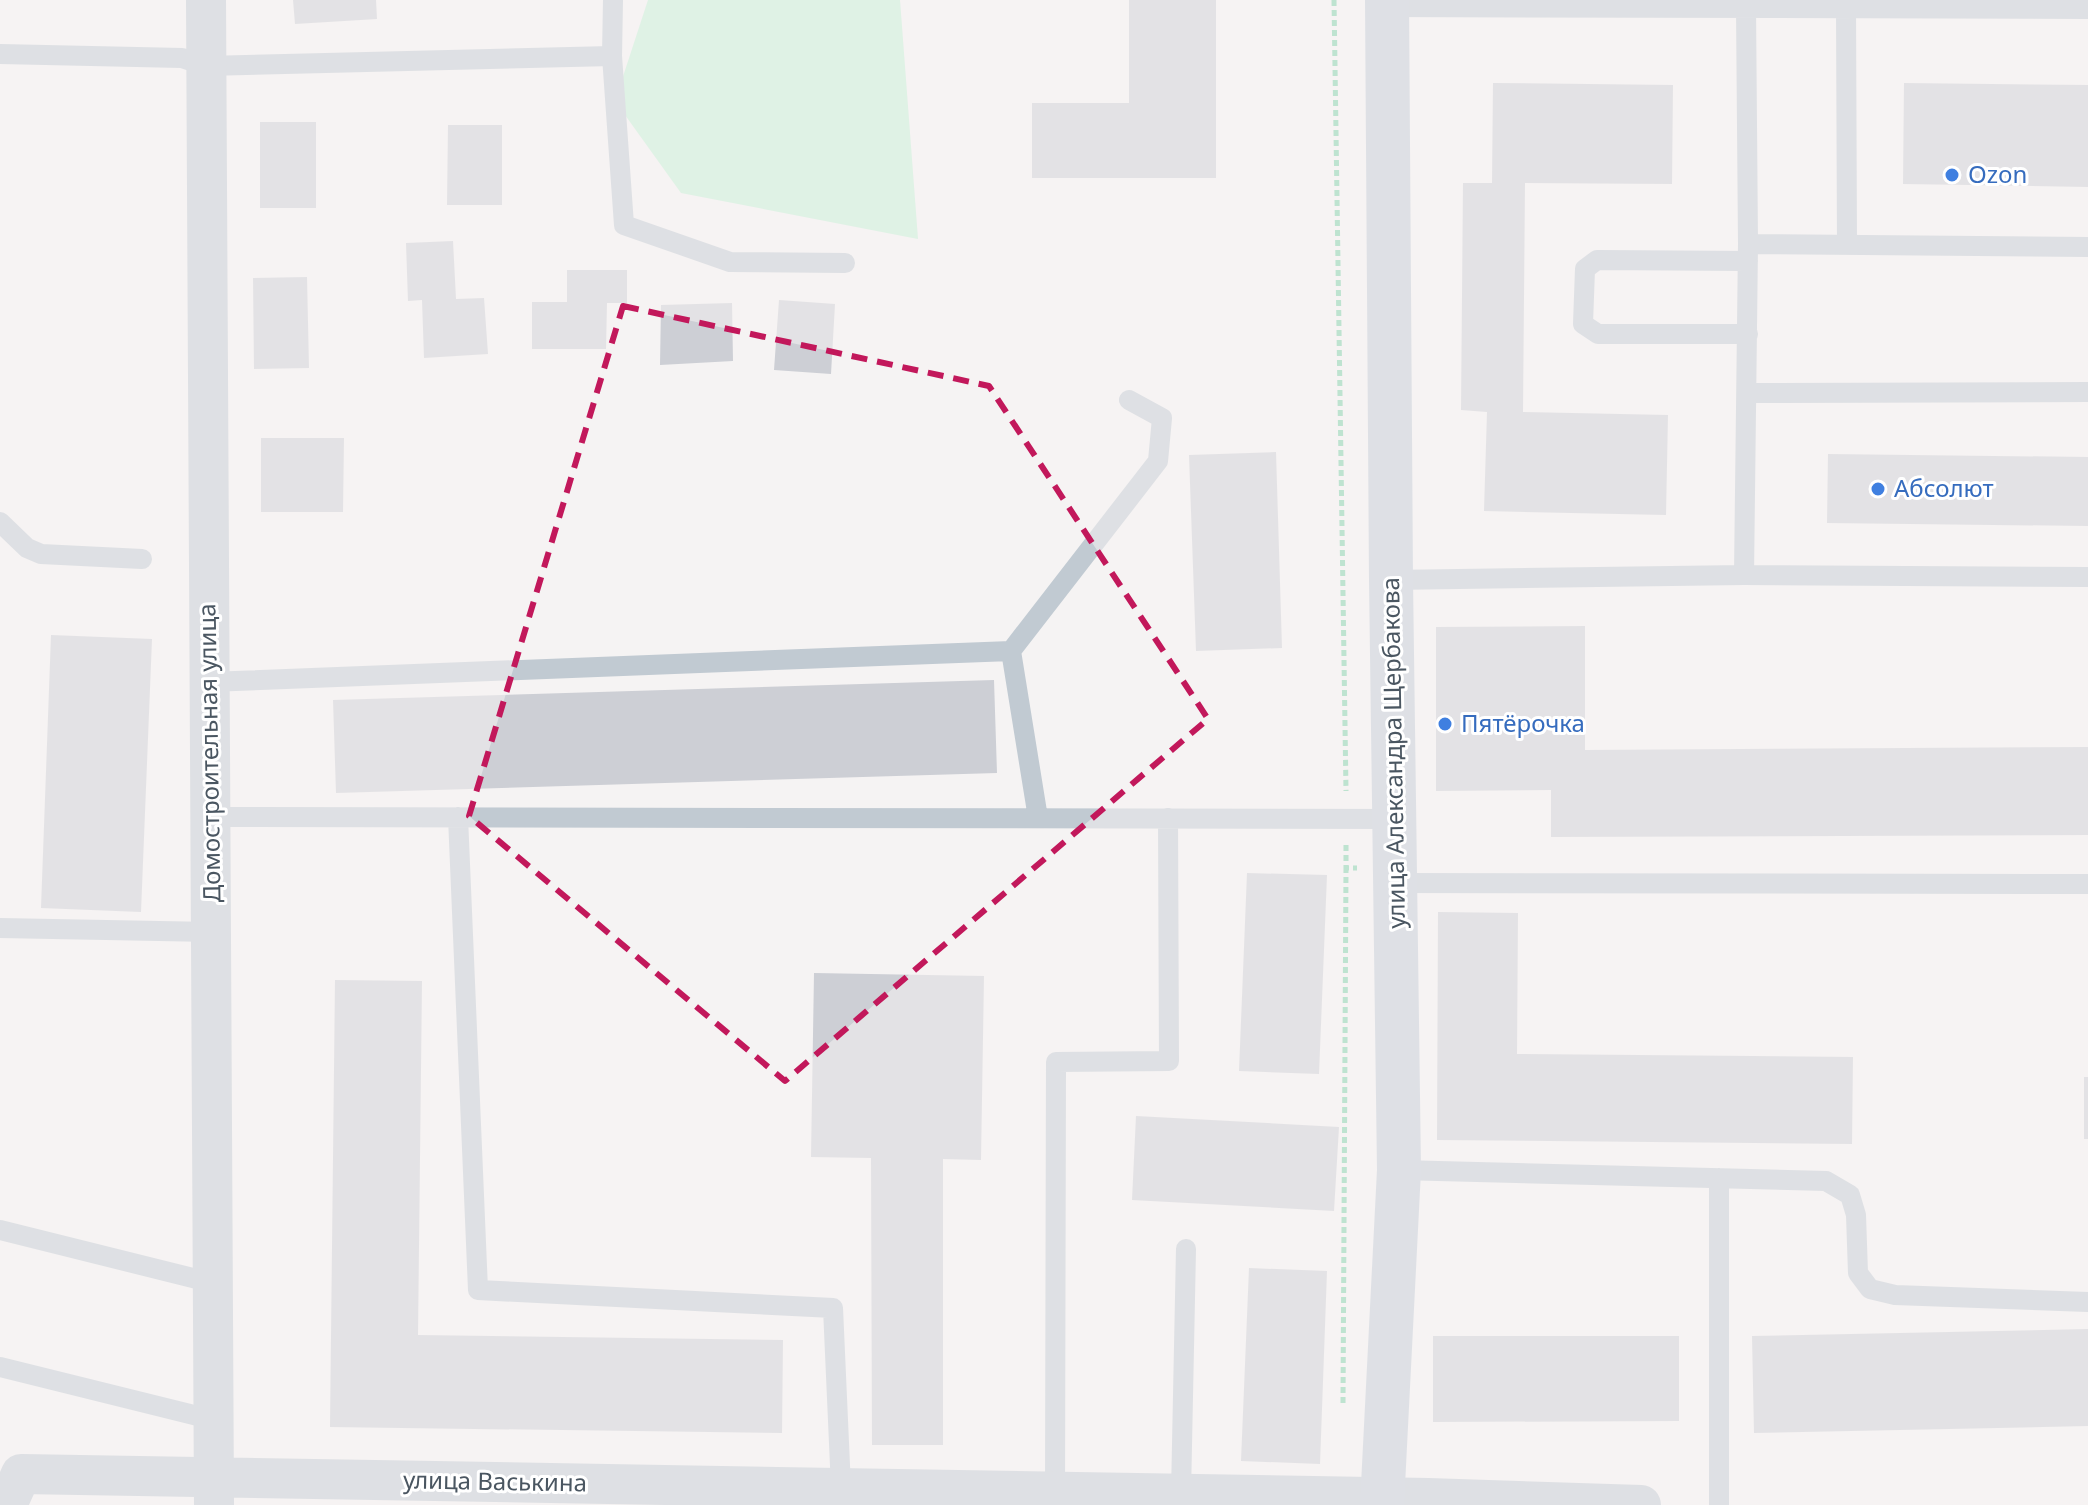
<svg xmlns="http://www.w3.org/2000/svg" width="2088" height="1505" viewBox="0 0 2088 1505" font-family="'Noto Sans',sans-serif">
<rect width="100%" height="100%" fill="#f5f3f3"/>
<!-- green -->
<path fill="#c3f1d5" d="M 648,0 L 900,0 L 918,239 L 681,193 L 615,101 Z"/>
<!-- building -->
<path fill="#cdcfd5" d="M 293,0 L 376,0 L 377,19 L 295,24 Z
M 1129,0 L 1216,0 L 1216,178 L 1032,178 L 1032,103 L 1129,103 Z
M 1493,83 L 1673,85 L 1672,184 L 1525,183 L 1523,412 L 1668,415 L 1666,515 L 1484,511 L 1487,412 L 1461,410 L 1463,183 L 1492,183 Z
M 1904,83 L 2088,85 L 2088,187 L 1903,184 Z
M 260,122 L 316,122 L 316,208 L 260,208 Z
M 448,125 L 502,125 L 502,205 L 447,205 Z
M 453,241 L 456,299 L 484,298 L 488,354 L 424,358 L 422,300 L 408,301 L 406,243 Z
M 567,270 L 627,270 L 627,303 L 607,303 L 606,349 L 532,349 L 532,302 L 567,302 Z
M 307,277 L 309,368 L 254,369 L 253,278 Z
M 779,300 L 835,304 L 831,374 L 774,370 Z
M 732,303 L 733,361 L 660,365 L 661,305 Z
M 261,438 L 344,438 L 343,512 L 261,512 Z
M 1276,452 L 1282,648 L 1196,651 L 1189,455 Z
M 1828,454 L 2088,457 L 2088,526 L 1827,523 Z
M 1585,626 L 1585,750 L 2088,747 L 2088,835 L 1551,837 L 1551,790 L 1436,791 L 1436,627 Z
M 51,635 L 152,639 L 141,912 L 41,908 Z
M 994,680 L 997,773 L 336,793 L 333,700 Z
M 1247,873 L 1327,875 L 1319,1074 L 1239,1071 Z
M 1438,912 L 1518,913 L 1517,1054 L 1853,1057 L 1852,1144 L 1437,1140 Z
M 814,973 L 984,976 L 981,1160 L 943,1159 L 943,1445 L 872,1445 L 871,1158 L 811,1157 Z
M 335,980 L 422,981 L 418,1335 L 783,1340 L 782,1433 L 330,1427 Z
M 2084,1077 L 2088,1077 L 2088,1139 L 2084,1139 Z
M 1136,1116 L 1339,1127 L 1334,1211 L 1132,1200 Z
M 1249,1268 L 1327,1271 L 1320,1464 L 1241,1461 Z
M 2088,1329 L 2088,1426 L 1754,1433 L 1752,1336 Z
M 1433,1336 L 1679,1336 L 1679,1421 L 1433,1422 Z"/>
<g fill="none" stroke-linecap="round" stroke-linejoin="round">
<!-- path -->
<path stroke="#7ad0a6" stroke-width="5" stroke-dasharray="6 4" stroke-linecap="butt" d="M 1334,0 L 1346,791
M 1346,845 L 1346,868 L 1357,868
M 1343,1403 L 1346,868"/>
<!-- lane -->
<path stroke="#c1cad2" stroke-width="20" d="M 1387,7 L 2088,9
M 1846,8 L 1847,244
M 0,54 L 182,58 L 206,66 L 612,56 L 613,0
M 612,56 L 624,225 L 730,262 L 845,263
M 1748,244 L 2088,247
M 1748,334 L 1598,334 L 1583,324 L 1585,269 L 1597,260 L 1748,261
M 1747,393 L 2088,392
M 0,522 L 27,548 L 41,554 L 142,559
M 1744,575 L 1748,244 L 1746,7
M 1391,580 L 1744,575 L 2088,577
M 1011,651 L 1158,461 L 1162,418 L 1129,400
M 208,682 L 1011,651 L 1038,818
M 211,817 L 1396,819
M 458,817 L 478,1290 L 833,1308 L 841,1488
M 1397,883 L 2088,884
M 0,928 L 212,932
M 1399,1170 L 1826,1181 L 1850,1195 L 1856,1215 L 1858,1273 L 1870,1289 L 1895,1295 L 2088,1302
M 1719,1178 L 1719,1505
M 0,1230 L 213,1283
M 0,1367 L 214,1420
M 1055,1492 L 1056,1062 L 1169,1061 L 1168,818
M 1181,1494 L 1186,1249"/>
<!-- street -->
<path stroke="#c1cad2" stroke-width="40" d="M 206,0 L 214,1504
M 7,1505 L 21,1474 L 1428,1498 L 1641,1505"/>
<!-- secondary -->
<path stroke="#c1cbd6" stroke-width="44" d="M 1382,1505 L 1399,1170 L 1391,580 L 1387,0"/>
</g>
<!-- marked area -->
<path d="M0 0H2088V1505H0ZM 623,306 L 989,386 L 1208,719 L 785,1081 L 469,816 Z" fill="#f5f3f3" fill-opacity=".55" fill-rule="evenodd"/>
<path fill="none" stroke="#c2185b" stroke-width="6" stroke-dasharray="16 10" stroke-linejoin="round" d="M 623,306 L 989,386 L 1208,719 L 785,1081 L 469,816 Z"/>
<!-- markers -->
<g fill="#3f7fe0" stroke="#fff" stroke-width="3">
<circle cx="1952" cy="175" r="8"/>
<circle cx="1878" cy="489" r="8"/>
<circle cx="1445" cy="724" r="8"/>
</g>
<g text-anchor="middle" stroke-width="6" stroke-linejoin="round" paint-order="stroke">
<!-- shop labels -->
<g font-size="24" fill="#366cbe" stroke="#fff" text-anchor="start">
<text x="1968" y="183">Ozon</text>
<text x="1894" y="497">Абсолют</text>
<text x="1461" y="732">Пятёрочка</text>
</g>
<!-- street labels -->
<g font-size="24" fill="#4a5661" stroke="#fff">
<text transform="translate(210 753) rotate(-91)" y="8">Домостроительная улица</text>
<text transform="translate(1394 753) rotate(-91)" y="8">улица Александра Щербакова</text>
<text transform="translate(495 1482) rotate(1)" y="8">улица Васькина</text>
</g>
</g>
</svg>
